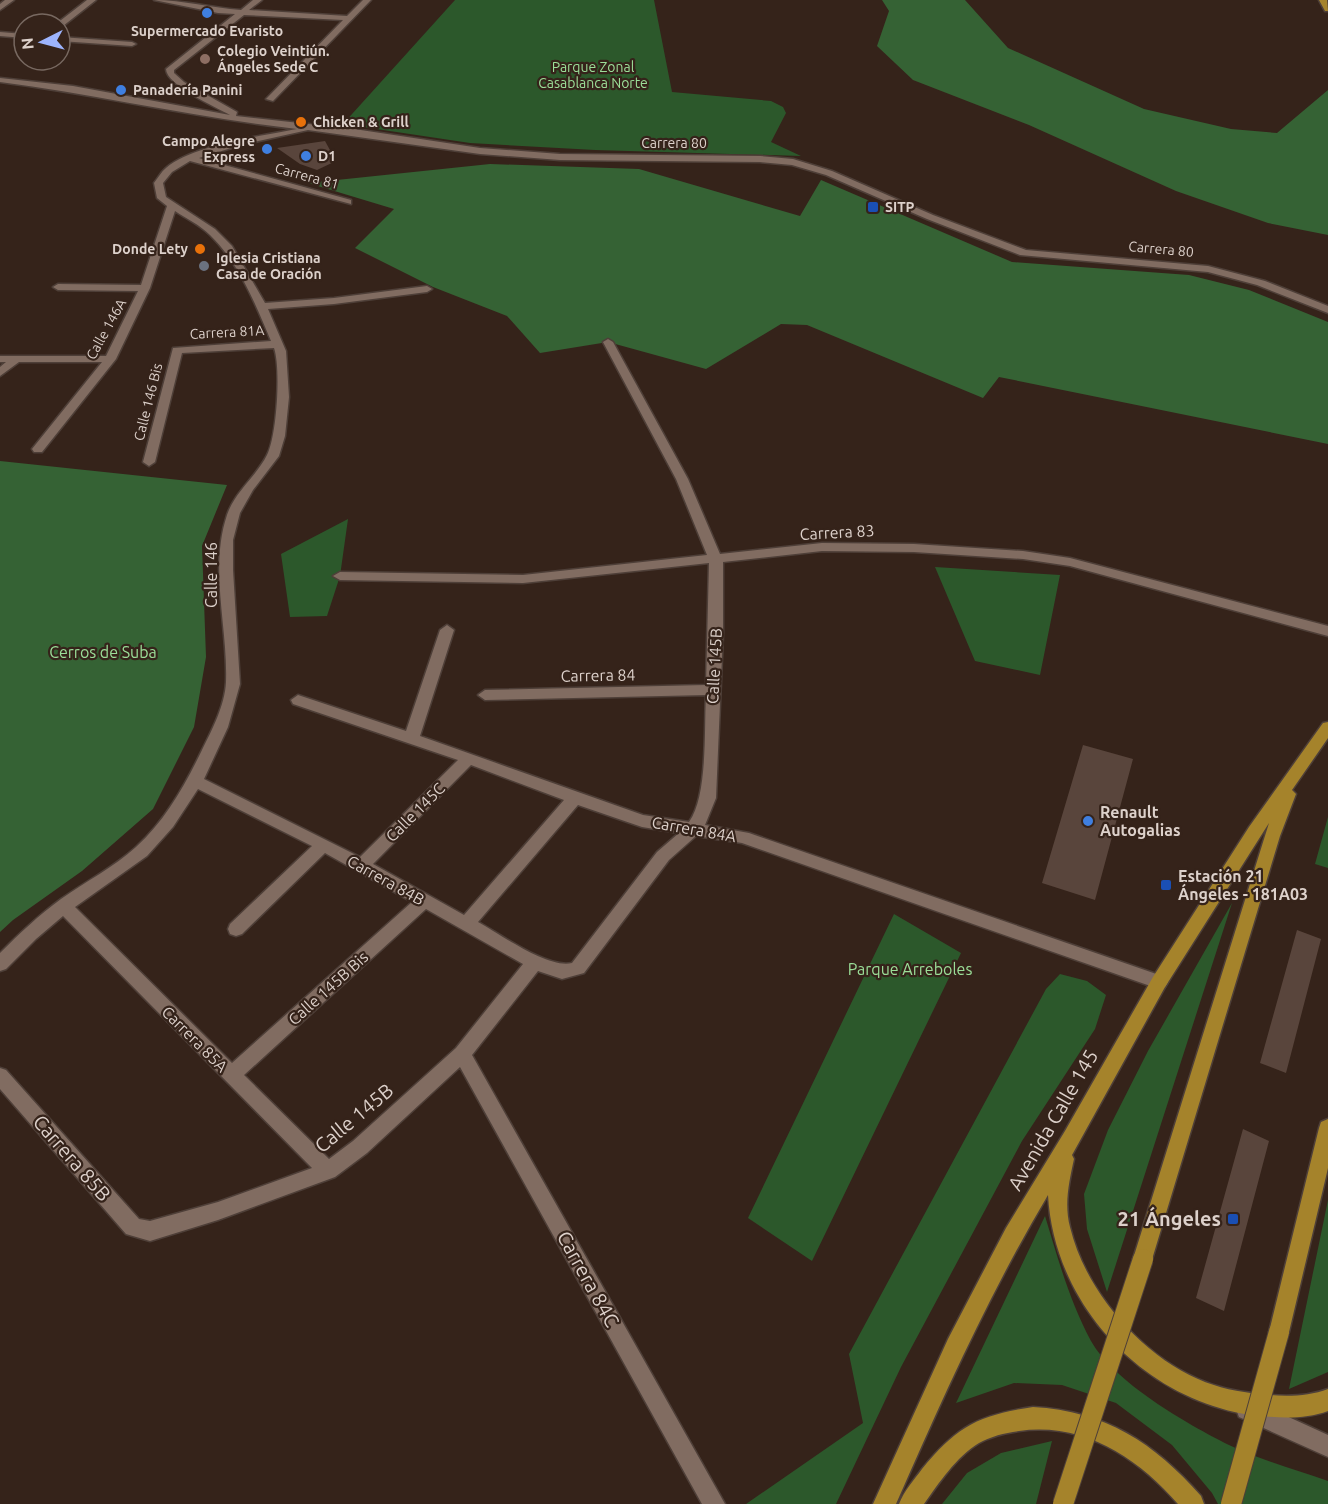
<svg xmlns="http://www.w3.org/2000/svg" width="1328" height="1504" viewBox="0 0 1328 1504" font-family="Ubuntu,sans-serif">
<rect width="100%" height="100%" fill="#35231a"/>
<!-- green -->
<path fill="#2c582b" d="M 455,0 L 654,0 L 672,92 L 771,101 L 783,107 L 786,113 L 771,142 L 801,156 L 595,150 L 470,143 L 343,124 Z
M 348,519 L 340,576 L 327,616 L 290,617 L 281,554 Z
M 935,567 L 1060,575 L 1040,675 L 975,661 Z
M 1328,817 L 1328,868 L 1315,864 Z
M 1232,903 L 1107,1292 L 1087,1229 L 1084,1194 L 1108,1130 L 1148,1051 Z
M 894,914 L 961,953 L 812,1261 L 748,1218 Z
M 1060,974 L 1087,981 L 1106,995 L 1095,1029 L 1022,1141 L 901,1367 L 836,1504 L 746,1504 L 863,1423 L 849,1354 L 1046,989 Z
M 1328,1200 L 1328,1372 L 1289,1389 Z
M 1045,1216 C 1058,1259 1070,1302 1091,1341 C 1114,1382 1187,1424 1229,1445 C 1260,1460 1295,1469 1328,1481 L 1328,1504 L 1218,1504 L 1212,1493 L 1172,1445 L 1116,1403 L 1062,1385 L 1014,1383 L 956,1403 Z
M 1052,1441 L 1036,1504 L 942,1504 L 967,1473 L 1001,1453 Z"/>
<!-- forest -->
<path fill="#356234" d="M 882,0 L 965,0 L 1008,48 L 1144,109 L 1231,129 L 1277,133 L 1328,90 L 1328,235 L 1268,223 L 1176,191 L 1029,125 L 913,80 L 877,46 L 889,11 Z
M 490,164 L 639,169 L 800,216 L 821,180 L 1012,262 L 1189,275 L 1249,290 L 1328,322 L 1328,444 L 999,377 L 983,398 L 807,325 L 781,324 L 706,369 L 608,342 L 540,353 L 507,316 L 433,287 L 355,248 L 394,209 L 308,183 Z
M 0,461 L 227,485 L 202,546 L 206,657 L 194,727 L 153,809 L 82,871 L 13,920 L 0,932 Z"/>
<!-- building -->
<path fill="#59453c" d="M 325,141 L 336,161 L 317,170 L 300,164 L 277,148 Z
M 1083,745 L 1133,759 L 1095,900 L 1042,883 Z
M 1297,930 L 1321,939 L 1286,1073 L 1260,1063 Z
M 1243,1129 L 1269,1141 L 1224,1311 L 1196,1298 Z"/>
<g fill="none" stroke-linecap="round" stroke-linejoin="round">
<defs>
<path id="minor" d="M 5,0 L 14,0 L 0,10 L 0,4 Z
M 87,0 L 96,0 L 63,26 L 56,24 Z
M 154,0 C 183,0 212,8 241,10 L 253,0 L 262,0 L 249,10 L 347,16 L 363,0 L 371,0 L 273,101 L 266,99 L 343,20 L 244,15 L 174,70 L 174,73 L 184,82 L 237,112 L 236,116 L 354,129 L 480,148 L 560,154 L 760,156 L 793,159 L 832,171 L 933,215 L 1026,250 L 1208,266 L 1265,281 L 1328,306 L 1328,313 L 1257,285 L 1208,272 L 1020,255 L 927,219 L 826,175 L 792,165 L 760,162 L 560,160 L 480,154 L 308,130 L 241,145 L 199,158 L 351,200 L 351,204 L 190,161 L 172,172 L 163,183 L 166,197 L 215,229 L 232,246 L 265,303 L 334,298 L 427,286 L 432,289 L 427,292 L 334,304 L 268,309 L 286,351 L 289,397 L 285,436 L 279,456 L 253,490 L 240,513 L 233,540 L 233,570 L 240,684 L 228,727 L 204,779 L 360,857 L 458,760 L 293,704 L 291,700 L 298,695 L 406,731 L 440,630 L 447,625 L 454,630 L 420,736 L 643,815 L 689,822 C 708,796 704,729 706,695 L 485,700 L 478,695 L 485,690 L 706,685 L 709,563 L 523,583 L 340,580 L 333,576 L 340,572 L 523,575 L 707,555 L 676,479 L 603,342 L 608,339 L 613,342 L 688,479 L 720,554 L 822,543 L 914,544 L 1023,551 L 1070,558 L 1328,626 L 1328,636 L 1070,566 L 1023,559 L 914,552 L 822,551 L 723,562 L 723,633 L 716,798 L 705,825 L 749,833 L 1165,977 L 1168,982 L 1165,987 L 1159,989 L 742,843 L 696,836 L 669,860 L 584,973 L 562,979 L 538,971 L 472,1055 L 725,1504 L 702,1504 L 460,1067 L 367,1153 L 335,1177 L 218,1220 L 150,1241 L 126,1234 L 0,1089 L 0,1068 L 6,1070 L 139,1219 L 150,1221 L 218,1202 L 312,1168 L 63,916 L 36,939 L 6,969 L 0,971 L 0,953 C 19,934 39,915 61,899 C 85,882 114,867 136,847 C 165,821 185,785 202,750 C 212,730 225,705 226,682 C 228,627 209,569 227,515 C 235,491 256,477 267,455 C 277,435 281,368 274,348 L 182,353 L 155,462 L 149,466 L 143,462 L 173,348 L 271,341 C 256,305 239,263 210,235 C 200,225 187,219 175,211 L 150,288 L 116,359 L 42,452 L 34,452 L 32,449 L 102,362 L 19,362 L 0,376 L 0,367 L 6,362 L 0,362 L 0,356 L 106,356 L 138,291 L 58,290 L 53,287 L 58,284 L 141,285 L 167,206 L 157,198 L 154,183 C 158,178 161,172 166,168 C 193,145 261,136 297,129 C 197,118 100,95 0,82 L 0,78 L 73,86 L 230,115 C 216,107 166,85 166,69 L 235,14 L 218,13 ZM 471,765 L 564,800 L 464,915 L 373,864 ZM 198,789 L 312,846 L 230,924 L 228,929 L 230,934 L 236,936 L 242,934 L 325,853 L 412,902 L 232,1063 L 75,907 L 147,856 L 173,827 ZM 578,805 L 642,827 L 679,833 L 657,852 L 572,963 C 548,969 500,934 478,922 ZM 426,909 L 523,964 L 456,1048 L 353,1141 L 329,1159 L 244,1075 Z
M 0,32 L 24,34 L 24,38 L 0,36 Z
M 60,37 L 132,42 L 136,44 L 132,46 L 60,41 Z
M 1247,1398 L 1328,1435 L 1328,1457 L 1239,1417 L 1236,1409 L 1239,1401 Z"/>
<path id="major" d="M 1319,0 L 1327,0 L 1328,11 L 1325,11 Z
M 1328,722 L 1328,738 L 1292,790 L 1296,794 L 1280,836 L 1150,1266 L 1143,1269 L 1136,1266 L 1133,1259 L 1269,823 L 1165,987 L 1072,1155 L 1074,1159 C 1069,1182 1064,1204 1070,1227 C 1085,1290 1139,1353 1198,1379 C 1218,1388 1239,1392 1260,1394 C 1283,1397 1307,1397 1328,1389 L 1328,1411 C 1304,1420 1277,1418 1251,1415 C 1143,1399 1054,1305 1048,1195 C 989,1294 942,1399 896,1504 L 873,1504 L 948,1339 L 1006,1228 L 1065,1131 L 1153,977 L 1249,827 L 1323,723 Z
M 1328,1119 L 1328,1168 L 1289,1332 L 1286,1339 L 1279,1342 L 1272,1339 L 1269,1332 L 1319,1128 L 1321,1122 Z
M 1033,1407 C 1106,1411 1154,1443 1201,1496 L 1204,1504 L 1178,1504 C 1137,1457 1083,1422 1019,1431 C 1005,1433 991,1436 979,1443 C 956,1457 939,1483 924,1504 L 899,1504 C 904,1491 914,1480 922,1469 C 957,1426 979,1415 1033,1407 Z"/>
</defs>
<!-- minor casing -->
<use href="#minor" stroke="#4e3f38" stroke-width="3"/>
<!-- major casing -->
<use href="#major" stroke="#4e3f38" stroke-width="3"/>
<!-- minor -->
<use href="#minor" fill="#816c61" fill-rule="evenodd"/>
<!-- major -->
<use href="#major" fill="#a5832b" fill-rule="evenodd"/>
<defs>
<path id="major-bridge" d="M 1063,1504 L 1143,1259
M 1231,1504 L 1279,1332"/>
</defs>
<!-- major-bridge casing -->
<use href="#major-bridge" stroke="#4e3f38" stroke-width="22" stroke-linecap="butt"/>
<!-- major-bridge -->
<use href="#major-bridge" stroke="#a5832b" stroke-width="20"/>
</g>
<!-- markers -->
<g fill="#3f7fe0" stroke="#35231a" stroke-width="2">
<circle cx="207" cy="13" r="6"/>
<circle cx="121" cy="90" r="6"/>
<circle cx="267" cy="149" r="6"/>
<circle cx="306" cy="156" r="6"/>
<circle cx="1088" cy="821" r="6"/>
</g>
<circle fill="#8d6e63" stroke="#35231a" stroke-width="2" cx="205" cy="59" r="6"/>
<g fill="#e8710a" stroke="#35231a" stroke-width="2">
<circle cx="301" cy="122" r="6"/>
<circle cx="200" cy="249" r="6"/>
</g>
<g fill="#1a4fb4" stroke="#35231a" stroke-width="2">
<rect x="867" y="201" width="12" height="12" rx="3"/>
<rect x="1160" y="879" width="12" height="12" rx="3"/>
<rect x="1227" y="1213" width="12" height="12" rx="3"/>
</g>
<circle fill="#6b7280" stroke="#35231a" stroke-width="2" cx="204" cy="266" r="6"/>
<g text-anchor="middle" stroke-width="4.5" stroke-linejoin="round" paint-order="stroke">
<!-- far-poi labels -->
<g font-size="14" font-weight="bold" fill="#ddd1cb" stroke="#35231a" text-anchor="start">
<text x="207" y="36" text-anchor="middle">Supermercado Evaristo</text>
<text x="217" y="56">Colegio Veintiún.<tspan x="217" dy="16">Ángeles Sede C</tspan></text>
<text x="133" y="95">Panadería Panini</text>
<text x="313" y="127">Chicken &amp; Grill</text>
<text x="255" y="146" text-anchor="end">Campo Alegre<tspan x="255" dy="16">Express</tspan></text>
<text x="318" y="161">D1</text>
<text x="885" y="212">SITP</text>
<text x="188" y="254" text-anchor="end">Donde Lety</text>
<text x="216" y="263">Iglesia Cristiana<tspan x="216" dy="16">Casa de Oración</tspan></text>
</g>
<!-- far-park labels -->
<g font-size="14" fill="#9bde98" stroke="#35231a">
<text x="593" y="72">Parque Zonal<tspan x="593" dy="16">Casablanca Norte</tspan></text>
</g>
<!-- far-street labels -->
<g font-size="14" fill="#ddd1cb" stroke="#35231a">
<text x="674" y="148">Carrera 80</text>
<text transform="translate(307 176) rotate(15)" y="5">Carrera 81</text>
<text transform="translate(1161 249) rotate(5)" y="5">Carrera 80</text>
<text transform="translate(106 329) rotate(-61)" y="5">Calle 146A</text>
<text transform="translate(227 332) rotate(-3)" y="5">Carrera 81A</text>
<text transform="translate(148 402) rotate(-76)" y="5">Calle 146 Bis</text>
</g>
<!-- street labels -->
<g font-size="16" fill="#ddd1cb" stroke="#35231a">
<text transform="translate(837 532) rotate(-3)" y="6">Carrera 83</text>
<text transform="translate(211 575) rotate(-90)" y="6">Calle 146</text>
<text transform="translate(714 666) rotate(-87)" y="6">Calle 145B</text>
<text transform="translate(598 675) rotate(-1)" y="6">Carrera 84</text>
<text transform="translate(415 812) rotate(-45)" y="6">Calle 145C</text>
<text transform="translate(694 829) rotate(10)" y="6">Carrera 84A</text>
<text transform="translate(386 880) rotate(29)" y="6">Carrera 84B</text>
<text transform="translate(328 988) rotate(-42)" y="6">Calle 145B Bis</text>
<text transform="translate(195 1039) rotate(45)" y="6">Carrera 85A</text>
</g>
<!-- park labels -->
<g font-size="16" fill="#9bde98" stroke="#35231a">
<text x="103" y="658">Cerros de Suba</text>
<text x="910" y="975">Parque Arreboles</text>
</g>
<!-- poi labels -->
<g font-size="16" font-weight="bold" fill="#ddd1cb" stroke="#35231a" text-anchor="start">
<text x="1100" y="818">Renault<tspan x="1100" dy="18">Autogalias</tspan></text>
<text x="1178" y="882">Estación 21<tspan x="1178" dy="18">Ángeles - 181A03</tspan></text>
</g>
<!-- near-street labels -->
<g font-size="20" fill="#ddd1cb" stroke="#35231a">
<text transform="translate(354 1118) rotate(-40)" y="7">Calle 145B</text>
<text transform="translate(1053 1120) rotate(-60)" y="7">Avenida Calle 145</text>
<text transform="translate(72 1158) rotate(49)" y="7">Carrera 85B</text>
<text transform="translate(588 1279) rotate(61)" y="7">Carrera 84C</text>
</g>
<!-- near-poi labels -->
<g font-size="20" font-weight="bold" fill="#ddd1cb" stroke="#35231a" text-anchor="end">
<text x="1221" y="1226">21 Ángeles</text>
</g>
</g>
<!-- north arrow -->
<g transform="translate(42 42) rotate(264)"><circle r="28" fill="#35231a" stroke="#786961" stroke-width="1.5"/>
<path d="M0-4.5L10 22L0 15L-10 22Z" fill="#9db4fd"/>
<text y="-9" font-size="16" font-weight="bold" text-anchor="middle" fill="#ddd1cb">N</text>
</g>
</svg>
